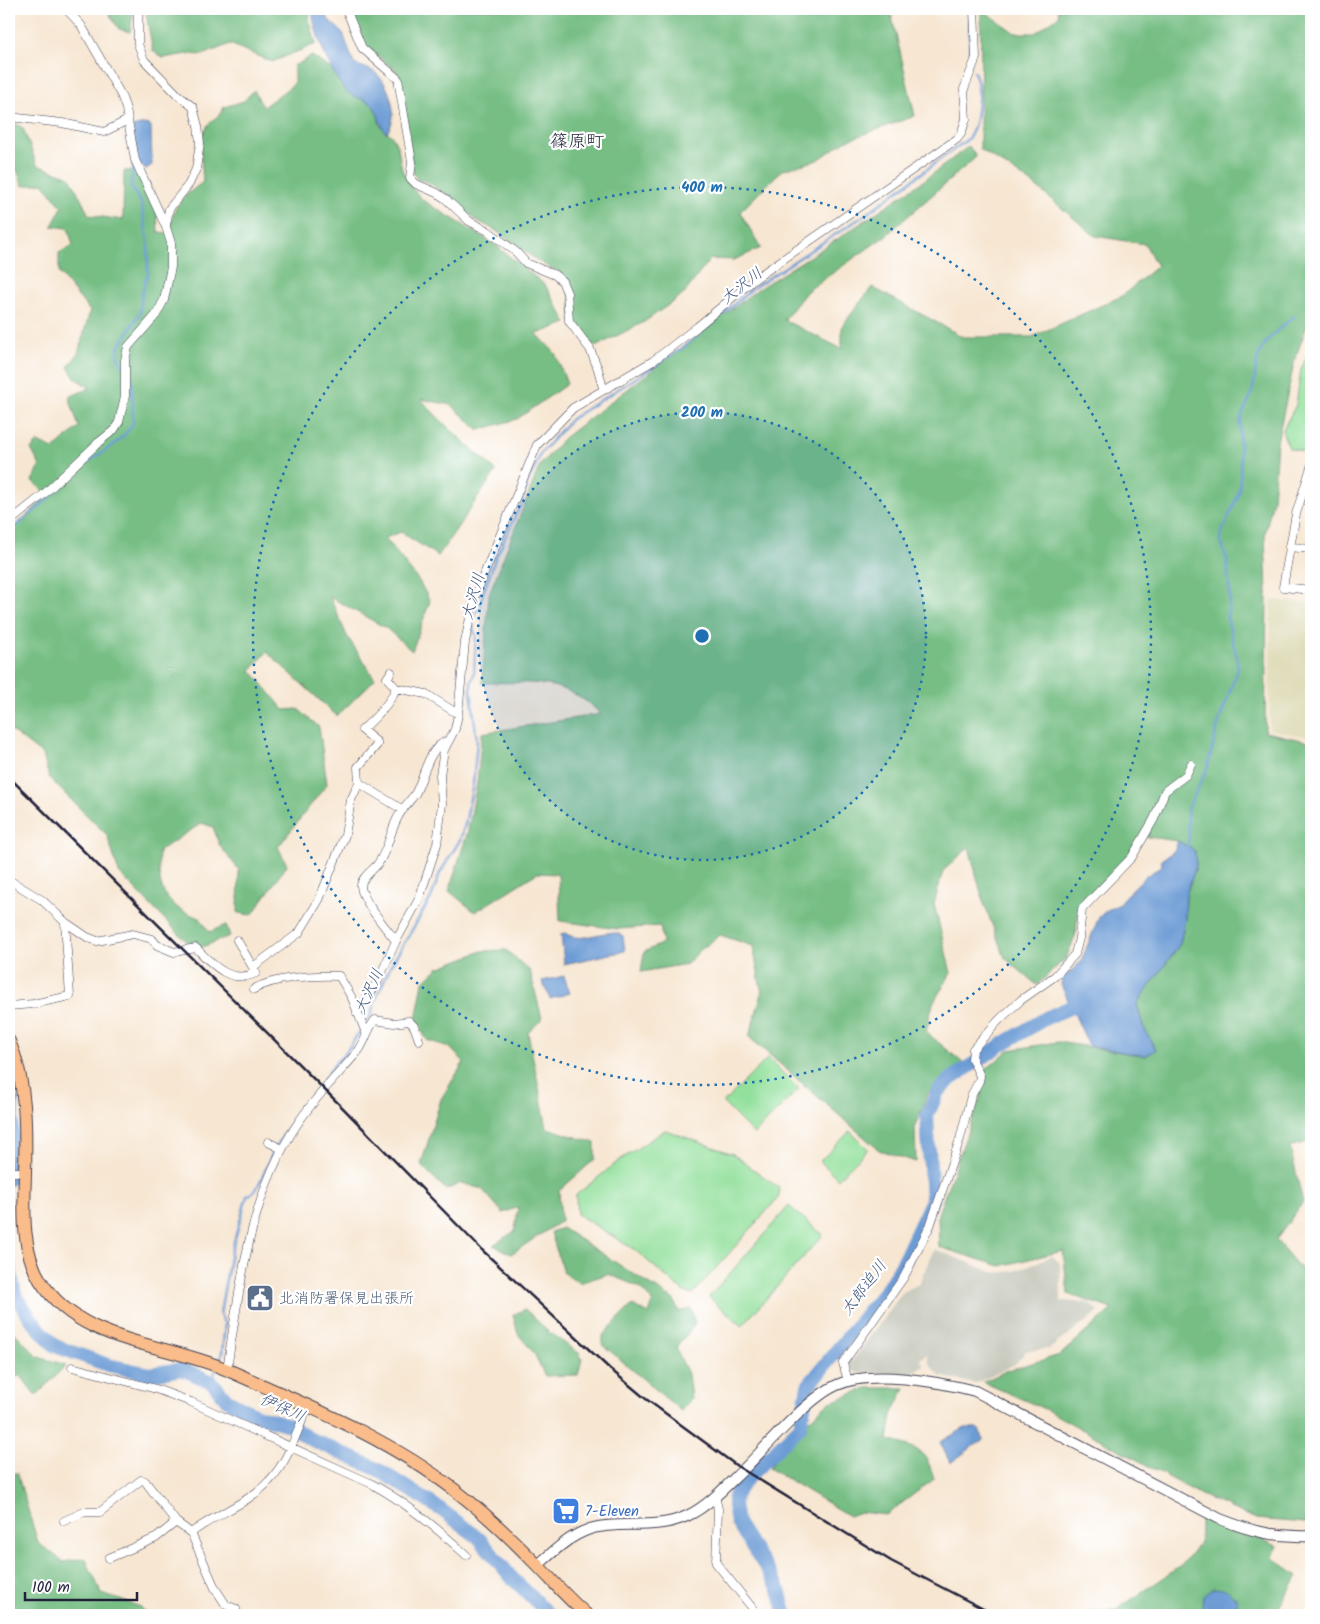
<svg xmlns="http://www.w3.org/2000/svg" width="1320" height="1624" viewBox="0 0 1320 1624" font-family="Kalam,'Klee One',sans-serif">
<rect width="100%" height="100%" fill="#fff"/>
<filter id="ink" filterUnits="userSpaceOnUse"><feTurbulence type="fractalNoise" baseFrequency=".02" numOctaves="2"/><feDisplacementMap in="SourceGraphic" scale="10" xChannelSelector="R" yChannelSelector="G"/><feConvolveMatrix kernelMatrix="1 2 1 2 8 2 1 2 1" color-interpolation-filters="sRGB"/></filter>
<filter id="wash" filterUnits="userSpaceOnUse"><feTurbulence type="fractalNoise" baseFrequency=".0096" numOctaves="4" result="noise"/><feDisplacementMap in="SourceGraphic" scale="20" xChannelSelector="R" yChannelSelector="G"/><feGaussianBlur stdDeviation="1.12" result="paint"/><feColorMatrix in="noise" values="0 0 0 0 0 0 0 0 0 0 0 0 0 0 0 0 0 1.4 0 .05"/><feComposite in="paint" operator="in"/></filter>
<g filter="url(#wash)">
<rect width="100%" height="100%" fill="#f7e6d1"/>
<!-- built -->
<path fill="#e0ddbb" d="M 1271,600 L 1311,603 L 1311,737 L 1269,730 Z"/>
<!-- industrial -->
<path fill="#c4c6b9" d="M 934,1249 L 995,1273 L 1015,1271 L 1052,1256 L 1060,1263 L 1061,1301 L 1089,1303 L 1099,1312 L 1049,1349 L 1026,1351 L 1015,1364 L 975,1384 L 940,1376 L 929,1363 L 927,1354 L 920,1359 L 924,1366 L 911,1374 L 854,1372 L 849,1365 L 903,1292 L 919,1284 Z"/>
<!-- green -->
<path fill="#93e09c" stroke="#5a816c" d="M 1311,348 L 1311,452 L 1310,454 L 1289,448 L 1282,431 L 1296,405 L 1301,369 Z
M 768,1058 L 799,1089 L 754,1134 L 723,1103 Z
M 665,1130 L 733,1154 L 779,1188 L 779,1197 L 693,1294 L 684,1292 L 635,1250 L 577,1214 L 576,1195 L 620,1160 Z
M 850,1131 L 868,1149 L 838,1179 L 820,1161 Z
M 789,1206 L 823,1235 L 742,1326 L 709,1297 Z"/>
<!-- forest -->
<path fill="#76be84" stroke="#4c7060" d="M 106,9 L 134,9 L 130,32 L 119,29 Z
M 155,9 L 310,9 L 309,19 L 316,44 L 272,62 L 230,44 L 203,55 L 187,54 L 163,58 L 153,51 L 146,14 Z
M 349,9 L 890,9 L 915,116 L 845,141 L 818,160 L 782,170 L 740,212 L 761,248 L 734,260 L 710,259 L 684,294 L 644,322 L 595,347 L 571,320 L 571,300 L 567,283 L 561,274 L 535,259 L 495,230 L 476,220 L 453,199 L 426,181 L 418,180 L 413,173 L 400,77 L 393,68 L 362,45 Z
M 981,9 L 1015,33 L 1035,33 L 1059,16 L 1058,9 L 1311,9 L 1311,314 L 1295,359 L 1277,442 L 1273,500 L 1265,533 L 1267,594 L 1265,732 L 1311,742 L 1311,1141 L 1290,1147 L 1303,1202 L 1276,1240 L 1304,1273 L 1311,1302 L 1311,1515 L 1305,1523 L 1256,1519 L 1201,1495 L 1047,1410 L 983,1382 L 1008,1370 L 1060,1355 L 1112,1309 L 1068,1294 L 1063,1251 L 1000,1266 L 939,1247 L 938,1214 L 981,1095 L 983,1072 L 1009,1050 L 1058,1042 L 1145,1056 L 1156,1050 L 1143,1026 L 1137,1004 L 1180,944 L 1185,920 L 1186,895 L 1196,866 L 1195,851 L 1178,841 L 1141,836 L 1131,856 L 1079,908 L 1075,937 L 1066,958 L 1037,985 L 1005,958 L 983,901 L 969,847 L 943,871 L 934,904 L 951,973 L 933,1003 L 926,1032 L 963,1063 L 928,1093 L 915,1126 L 916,1162 L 879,1150 L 749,1037 L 762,993 L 753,946 L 720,935 L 699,951 L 687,964 L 641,972 L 644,952 L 663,943 L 660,926 L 618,929 L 560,921 L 558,874 L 537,873 L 475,912 L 449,891 L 468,831 L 477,783 L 482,733 L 601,714 C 563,677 531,683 482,683 L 489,594 L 540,465 L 564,438 L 758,289 L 839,238 L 926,179 L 969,146 L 976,157 L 884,237 L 807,291 L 784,320 L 842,349 L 842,326 L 872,287 L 963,337 L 1032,337 L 1122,296 L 1157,266 L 1145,244 L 1095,236 L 1033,184 L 980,149 Z
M 312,56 L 335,72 L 346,91 L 372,104 L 378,114 L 380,125 L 392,136 L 398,148 L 402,170 L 411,187 L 424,201 L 494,244 L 545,285 L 567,323 L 537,334 L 555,353 L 567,384 L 517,419 L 479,430 L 451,405 L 421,399 C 443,426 471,446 496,471 L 438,556 L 401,532 L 385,538 L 419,581 L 430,601 L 412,651 L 386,628 L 330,597 L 347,636 L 375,679 L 337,716 L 267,652 L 251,670 L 284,710 L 298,709 L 319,727 L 327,784 L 278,847 L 287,865 L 252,915 L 238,913 L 239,870 L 220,846 L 213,827 L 202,823 L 159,851 C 157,887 162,906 200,918 L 209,932 L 226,925 L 230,936 L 202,947 L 187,942 L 119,873 L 107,835 L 49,778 L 43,755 L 9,729 L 9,532 L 48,495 L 32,481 L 40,466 L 31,449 L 38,442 L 53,449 L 79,427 L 69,397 L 90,388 L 75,378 L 68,367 L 78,354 L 90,311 L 59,273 L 59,253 L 73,245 L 68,228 L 52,226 L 62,207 L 43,183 L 23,186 L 13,160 L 9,160 L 9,120 L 23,128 L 37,165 L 70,177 L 89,215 L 123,220 L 124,171 L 137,170 L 157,211 L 158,232 L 169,233 C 175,202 179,200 203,182 C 202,165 197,137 209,124 C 215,116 221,117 224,107 L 244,101 L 254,90 L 263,107 L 294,84 L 294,66 Z
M 506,950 L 530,971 L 542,1019 L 528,1033 L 547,1128 L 595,1143 L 595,1159 L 559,1191 L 561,1221 L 511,1254 L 493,1245 L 515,1231 L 518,1207 L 503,1213 L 482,1189 L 461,1183 L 446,1190 L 421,1165 L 441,1099 L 464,1062 L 449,1047 L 427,1040 L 416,1020 L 423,982 L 438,968 L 482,951 Z
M 562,1228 L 674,1300 L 679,1312 L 691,1308 L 695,1324 L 676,1348 L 688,1374 L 691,1399 L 681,1411 L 603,1345 L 603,1335 L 632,1305 L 649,1314 L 653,1302 L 639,1287 L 608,1274 L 579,1283 L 563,1272 L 551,1232 Z
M 525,1309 L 550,1333 L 579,1353 L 582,1359 L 578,1375 L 545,1376 L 534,1353 L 518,1334 L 513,1315 Z
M 9,1327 L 38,1357 L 66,1365 L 36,1396 L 21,1376 L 9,1377 Z
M 867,1388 L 905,1388 L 892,1415 L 888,1440 C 916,1448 926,1448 934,1479 L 886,1515 L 860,1512 L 849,1516 L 769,1468 L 797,1431 L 828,1403 Z
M 17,1473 L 38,1543 L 64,1562 L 85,1558 L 102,1594 L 141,1607 L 148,1615 L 9,1615 L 9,1474 Z
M 1200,1516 L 1219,1521 L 1277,1546 L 1273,1558 L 1298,1576 L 1274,1615 L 1237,1615 L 1237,1599 L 1199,1612 L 1201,1615 L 1090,1615 L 1091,1612 L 1115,1611 L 1182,1565 L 1200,1542 Z"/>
<!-- water -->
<path fill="#6d9cd5" stroke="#485f88" d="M 312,9 L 323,9 L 329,20 L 343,33 L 354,64 C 362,67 372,69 378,75 C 391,88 400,119 386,133 C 379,124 379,114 373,106 C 366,97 354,99 346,91 C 331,74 313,31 312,9 Z
M 145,124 L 151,126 L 152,165 L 146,169 L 140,165 L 133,169 L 132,164 L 136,150 L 132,127 Z
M 1178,841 L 1195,851 L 1196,866 L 1186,895 L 1185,920 L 1180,944 L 1137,1004 L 1143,1026 L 1156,1050 L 1145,1056 L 1089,1046 L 1061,985 L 1062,978 L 1072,971 L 1081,961 L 1099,917 L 1107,910 L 1122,903 L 1122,899 L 1146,876 L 1162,866 L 1161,860 L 1174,851 Z
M 565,933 C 584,946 605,925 623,936 L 625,951 L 564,964 L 561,934 Z
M 564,976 L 570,993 L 550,999 L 542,981 Z
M 965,1428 L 978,1428 L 984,1439 L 950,1463 L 940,1442 Z
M 1213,1588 L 1226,1589 L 1237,1599 L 1237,1615 L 1201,1615 L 1203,1596 Z"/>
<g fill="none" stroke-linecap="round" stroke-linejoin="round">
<!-- stream -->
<path stroke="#6d9cd5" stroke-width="2.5" d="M 969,9 L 970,65
M 123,367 L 118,357 L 118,348 L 140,313 L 142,293 L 148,272 L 148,241 L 141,203 L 131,187 L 133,169
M 9,530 C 37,513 58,486 84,465 C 101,452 124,442 133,422 L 132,379 L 128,374
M 1187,848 L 1189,838 L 1187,810 L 1207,769 L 1219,721 L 1238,669 L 1236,654 L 1227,617 L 1230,599 L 1227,559 L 1220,539 C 1224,521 1236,507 1239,489 C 1243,465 1238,446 1240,424 C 1241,411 1249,403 1252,392 C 1255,381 1255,372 1257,362 C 1260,343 1281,326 1295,316
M 219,1362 L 222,1353 L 225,1324 L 220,1315 L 223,1296 L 231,1252 L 247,1196 C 261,1189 265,1168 272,1154 C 290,1120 315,1094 336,1062 L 344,1055 L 371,1015 L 375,1001 L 390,967 L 431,898 L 440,873 L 460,840 L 465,825 L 473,784 L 477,742 L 471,691 L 471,682 L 474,674 L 476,635 L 473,629 L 474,620 L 495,559 L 522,502 L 527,484 L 541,453 L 571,419 L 683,348 L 753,288 L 862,217 L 968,139 C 978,126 982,87 974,72
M 212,1382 L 216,1369"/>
<!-- river -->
<path stroke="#6d9cd5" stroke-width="14" d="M 9,1092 L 12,1099 L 12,1177 L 9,1179
M 9,1263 L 15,1295 L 34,1323 L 55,1346 L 108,1365 L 150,1374 L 182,1369 L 212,1382 L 227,1400 L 256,1415 L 289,1425 L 308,1438 L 377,1469 L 440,1509 L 479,1538 L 511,1577 L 550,1615
M 786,1615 L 778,1586 L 737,1523 L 734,1505 L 735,1495 L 749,1476 L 800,1427 L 808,1386 L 889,1286 L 902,1264 L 932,1200 L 927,1116 L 938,1091 L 951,1079 L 1001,1045 L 1046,1018 L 1071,1007"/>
</g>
</g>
<g filter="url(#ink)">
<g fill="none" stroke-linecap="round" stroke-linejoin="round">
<defs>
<path id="minor" d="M 138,9 L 138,44 L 144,60 L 178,95 L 193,107 L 198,126 L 200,143 L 196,169 L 189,184 L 169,209 L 166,225
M 346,9 L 362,48 L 398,79 L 412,162 L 410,178 L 416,184 L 437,193 L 446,199 L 469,221 L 488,231 L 516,252 L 526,263 L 555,275 L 562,281 L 567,293 L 569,321 L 590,349 L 598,369 L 603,388
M 9,117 L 62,123 L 104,132 L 128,120
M 1311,467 L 1296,514 L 1283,587 L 1311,590
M 9,522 L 43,495 L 99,442 L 114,430 L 119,422 L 125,396 L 125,360 L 128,347 L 156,315 L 164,300 L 171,267 L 171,243 L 166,227 L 135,160 L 126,109 L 121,95 L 81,25 L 66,9
M 1289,547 L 1311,549
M 396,688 L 426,694 L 458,714
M 359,783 L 358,767 L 377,745 L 377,742 L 362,730 C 374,719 390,704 396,688 L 387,678 L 391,672
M 9,880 L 42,900 L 65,922 L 87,937 L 97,941 L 133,934 L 152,939 L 157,945 L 174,952 L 196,948 C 212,964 230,985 256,973
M 237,940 L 255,971
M 396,941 C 387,929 361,900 361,886 C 361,877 375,869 379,862 C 388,849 390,833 397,819 C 401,810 409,802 415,794 C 425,776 427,747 449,740 L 450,737
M 253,967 L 299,933 L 319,900 L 345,835 L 351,800 L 359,783 L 403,810
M 254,989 C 275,977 314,975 339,976 L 352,998 L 366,1033
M 9,1006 L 33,1004 L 70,996 L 65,922
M 357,1013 L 377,983 L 396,941 L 419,899 L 427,875 L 437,844 L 442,804 L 440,775 L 444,750 L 455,729 L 458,714 L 465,642 L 474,599 L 537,445 L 573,408 L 653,361 L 697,327 L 756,278 L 957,139 L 961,134 L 966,119 L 964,89 L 976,58 L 974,9
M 268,1142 L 282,1149
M 9,1172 L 25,1172
M 72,1367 L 156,1389 L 191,1402 L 370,1483 C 406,1502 436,1527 466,1555
M 227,1369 C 240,1286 249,1195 298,1123 C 315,1097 339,1074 359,1050 C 366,1040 367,1030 375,1020 L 394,1023 L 409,1021 L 414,1026 L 419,1040
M 848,1381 L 843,1363 L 904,1277 L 930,1226 L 960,1139 L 971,1096 L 979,1081 L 980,1076 L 972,1059 L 973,1049 L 1000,1019 L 1021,1000 L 1055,976 L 1075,954 L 1079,938 L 1082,909 L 1132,857 L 1154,819 L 1165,791 L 1186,775 L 1191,764
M 715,1496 L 718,1509 L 716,1563 L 758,1615
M 64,1521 L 84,1512 L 100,1512 L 141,1480 L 145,1481 L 176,1522 L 191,1533 L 215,1588 L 226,1605 L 236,1609 L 237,1615
M 191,1533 C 215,1514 248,1504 269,1481 C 288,1462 298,1430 308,1405
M 109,1558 L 156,1538 L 176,1522"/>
<path id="tertiary" d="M 538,1565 C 554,1551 569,1536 590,1529 C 620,1520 654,1531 687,1516 C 709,1506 728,1484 745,1468 C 768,1445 809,1397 837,1385 C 870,1369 940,1382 975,1391 L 1220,1519 C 1250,1531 1278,1538 1311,1536"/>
<path id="trunk" d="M 9,1041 C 27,1082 26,1130 25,1174 C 24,1208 21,1249 40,1280 C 80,1345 166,1342 230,1371 C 308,1406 388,1438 456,1491 C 485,1513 511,1538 536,1564 C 553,1581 568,1599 587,1615"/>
</defs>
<!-- minor casing -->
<use href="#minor" stroke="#423f52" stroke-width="9"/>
<!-- tertiary casing -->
<use href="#tertiary" stroke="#423f52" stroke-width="12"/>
<!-- trunk casing -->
<use href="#trunk" stroke="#423f52" stroke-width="14"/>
<!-- minor -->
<use href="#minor" stroke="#fff" stroke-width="8"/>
<!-- tertiary -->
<use href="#tertiary" stroke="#fff" stroke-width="10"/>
<!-- trunk -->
<use href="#trunk" stroke="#f9bc8a" stroke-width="12"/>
<!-- rail -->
<path stroke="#22223b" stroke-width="2.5" d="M 9,777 L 343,1108 L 482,1250 L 610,1369 L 646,1399 L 737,1466 L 891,1561 L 995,1615"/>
</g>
</g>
<!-- distance rings -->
<circle cx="702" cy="636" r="224" fill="#1f6fb2" fill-opacity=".12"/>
<g fill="none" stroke="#1f6fb2" stroke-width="2.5" stroke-dasharray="2.5 5">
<circle cx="702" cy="636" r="224"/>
<circle cx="702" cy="636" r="449"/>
</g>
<!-- icons -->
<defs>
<symbol id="civic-square" viewBox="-11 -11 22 22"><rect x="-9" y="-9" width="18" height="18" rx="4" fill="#5c6f8a" stroke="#fff"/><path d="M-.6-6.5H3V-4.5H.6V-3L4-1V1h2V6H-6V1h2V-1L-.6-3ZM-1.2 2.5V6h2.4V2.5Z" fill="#fff"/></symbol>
<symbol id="supermarket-square" viewBox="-11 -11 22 22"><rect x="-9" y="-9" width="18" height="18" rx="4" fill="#3f7fe0" stroke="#fff"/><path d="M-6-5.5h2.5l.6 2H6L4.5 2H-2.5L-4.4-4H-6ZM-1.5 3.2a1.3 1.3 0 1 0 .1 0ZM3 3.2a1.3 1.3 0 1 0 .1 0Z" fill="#fff"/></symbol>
</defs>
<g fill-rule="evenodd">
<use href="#civic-square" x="244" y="1282" width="32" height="32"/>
<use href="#supermarket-square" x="550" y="1495" width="32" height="32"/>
</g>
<g text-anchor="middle" stroke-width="4.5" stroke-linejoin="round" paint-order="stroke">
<!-- service labels -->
<g font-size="15" fill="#4e5e75" stroke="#fff" text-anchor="start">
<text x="279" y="1303">北消防署保見出張所</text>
</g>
<!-- shop labels -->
<g font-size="15" fill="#366cbe" stroke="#fff" text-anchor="start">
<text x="585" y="1516">7-Eleven</text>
</g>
<!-- water labels -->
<g font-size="16" font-style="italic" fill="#445980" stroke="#fff">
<text transform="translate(741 285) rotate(-38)" y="6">大沢川</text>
<text transform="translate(472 596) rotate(-74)" y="6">大沢川</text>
<text transform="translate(368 991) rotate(-66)" y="6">大沢川</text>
<text transform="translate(863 1287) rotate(-53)" y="6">太郎迫川</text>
<text transform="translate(283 1407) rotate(24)" y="6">伊保川</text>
</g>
<!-- quarter labels -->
<g font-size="18" fill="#22223b" stroke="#fff">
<text x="577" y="147">篠原町</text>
</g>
</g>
<circle cx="702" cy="636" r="8" fill="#1f6fb2" stroke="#fff" stroke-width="2.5"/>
<g font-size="15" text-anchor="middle" font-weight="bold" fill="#1f6fb2" stroke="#fff" stroke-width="4.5" stroke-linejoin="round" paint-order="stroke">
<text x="702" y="192">400 m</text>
<text x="702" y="417">200 m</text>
</g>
<!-- margin -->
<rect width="1320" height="1624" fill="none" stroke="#fff" stroke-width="30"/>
<!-- scale -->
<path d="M25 1592v8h112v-8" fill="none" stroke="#22223b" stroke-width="2.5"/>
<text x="32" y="1592" font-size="15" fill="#22223b" stroke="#ffffff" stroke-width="4" paint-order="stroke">100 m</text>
</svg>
